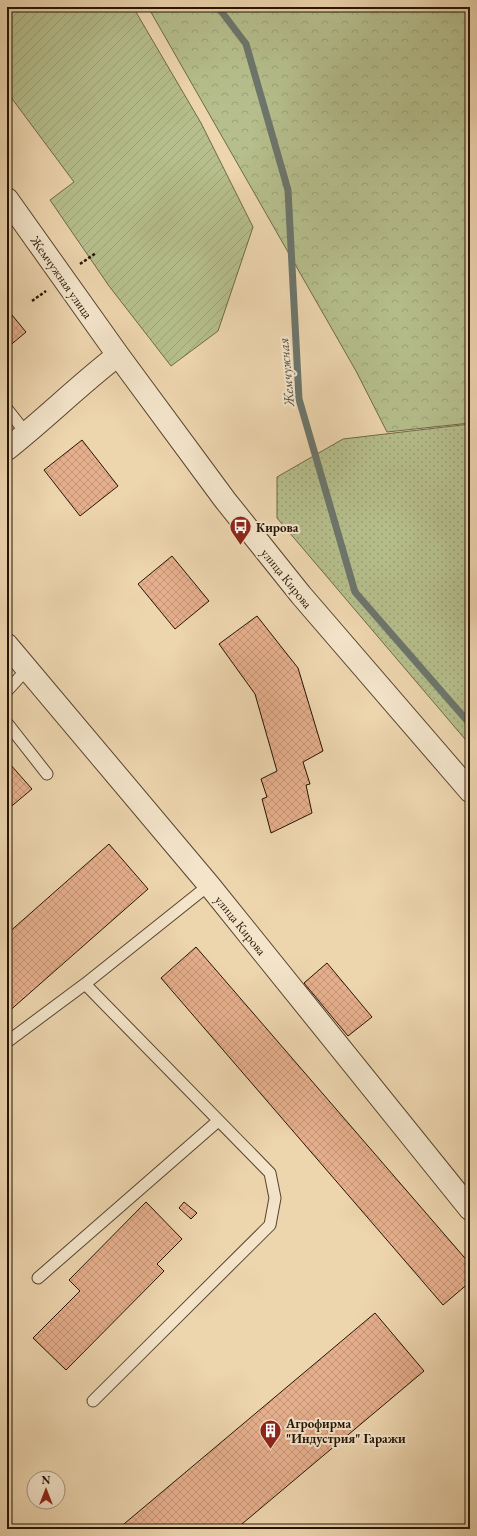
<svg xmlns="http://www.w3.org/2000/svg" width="477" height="1536" viewBox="0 0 477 1536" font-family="'EB Garamond',serif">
<defs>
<pattern id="grass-dots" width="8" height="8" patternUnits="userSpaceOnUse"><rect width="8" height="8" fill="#b5be8c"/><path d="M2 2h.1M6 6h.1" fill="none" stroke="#9ca277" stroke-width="1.8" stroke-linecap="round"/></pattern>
<pattern id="forest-crowns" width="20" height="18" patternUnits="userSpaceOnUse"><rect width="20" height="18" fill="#b5be8c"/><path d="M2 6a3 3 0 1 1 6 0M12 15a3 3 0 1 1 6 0" fill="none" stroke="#9ca277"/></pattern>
<pattern id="garden-furrows" width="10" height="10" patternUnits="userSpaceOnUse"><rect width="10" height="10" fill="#b5be8c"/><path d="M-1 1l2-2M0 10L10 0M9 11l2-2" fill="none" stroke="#9ca277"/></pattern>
<pattern id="building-cross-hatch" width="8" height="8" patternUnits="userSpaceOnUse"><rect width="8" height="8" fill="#e5ae8c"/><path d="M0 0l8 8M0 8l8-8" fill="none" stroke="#c49577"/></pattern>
</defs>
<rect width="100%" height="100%" fill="#edd5ae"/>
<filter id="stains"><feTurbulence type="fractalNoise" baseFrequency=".005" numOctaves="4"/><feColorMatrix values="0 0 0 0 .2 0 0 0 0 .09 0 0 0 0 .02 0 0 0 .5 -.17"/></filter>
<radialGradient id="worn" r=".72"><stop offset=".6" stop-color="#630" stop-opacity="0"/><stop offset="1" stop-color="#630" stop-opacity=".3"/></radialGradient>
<!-- grass -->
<path fill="url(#grass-dots)" stroke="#6e6948" d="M 470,424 L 470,745 L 277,518 L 277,477 L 343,439 Z"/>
<!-- forest -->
<path fill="url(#forest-crowns)" stroke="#6e6948" d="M 148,7 L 470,7 L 470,423 L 387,432 L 356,371 Z"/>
<!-- garden -->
<path fill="url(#garden-furrows)" stroke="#6e6948" d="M 7,7 L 133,7 L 201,123 L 253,227 L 218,331 L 171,366 L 109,286 L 50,200 L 74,182 L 7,92 Z"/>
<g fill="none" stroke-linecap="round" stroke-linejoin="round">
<!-- stream -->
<path stroke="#6c766c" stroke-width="7" d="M 218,7 L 246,44 L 288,190 L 299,399 L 355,592 L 470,724"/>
</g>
<!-- building -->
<path fill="url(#building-cross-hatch)" stroke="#261404" d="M 7,309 L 26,332 L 7,348 Z
M 82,440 L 118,486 L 80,516 L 44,470 Z
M 172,556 L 209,601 L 175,629 L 138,584 Z
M 257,616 L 298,668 L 323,751 L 303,762 L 310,784 L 306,785 L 312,813 L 271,833 L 262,799 L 267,797 L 261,779 L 277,771 L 255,694 L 219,644 Z
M 9,763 L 32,789 L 7,810 L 7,765 Z
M 109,844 L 148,889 L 7,1013 L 7,934 Z
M 196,947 L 470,1264 L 470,1282 L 443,1305 L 161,978 Z
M 327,963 L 372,1017 L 348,1036 L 304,983 Z
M 146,1202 L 182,1239 L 157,1264 L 164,1271 L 66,1370 L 33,1338 L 80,1291 L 69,1280 Z
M 184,1202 L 197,1213 L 191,1219 L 179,1208 Z
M 375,1313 L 424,1371 L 236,1529 L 118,1529 Z"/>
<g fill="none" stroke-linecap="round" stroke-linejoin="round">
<defs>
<path id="service" d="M 7,409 L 26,433
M 7,691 L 27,669
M 7,723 L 47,774
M 85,984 L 270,1173 L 275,1198 L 270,1225 L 93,1401
M 7,1042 L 85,984 L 209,885
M 38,1278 L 218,1121"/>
<path id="minor" d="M 7,645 L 209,885 L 470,1209"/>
<path id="tertiary" d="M 7,199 L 118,355 L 225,500 L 301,595 L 470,791
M 7,449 C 45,419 79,385 118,355"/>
</defs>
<!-- service casing -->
<use href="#service" stroke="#58442e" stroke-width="13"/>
<!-- minor casing -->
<use href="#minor" stroke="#58442e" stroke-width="24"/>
<!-- tertiary casing -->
<use href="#tertiary" stroke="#58442e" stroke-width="24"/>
<!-- path -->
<path stroke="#261404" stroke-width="2.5" stroke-dasharray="3 2" stroke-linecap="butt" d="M 80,264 L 96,253
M 32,301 L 46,291"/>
<!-- service -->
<use href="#service" stroke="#f3e4ca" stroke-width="11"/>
<!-- minor -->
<use href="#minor" stroke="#f3e4ca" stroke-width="22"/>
<!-- tertiary -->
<use href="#tertiary" stroke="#f3e4ca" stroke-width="22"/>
</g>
<!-- icons -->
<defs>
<symbol id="bus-pin" viewBox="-11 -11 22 30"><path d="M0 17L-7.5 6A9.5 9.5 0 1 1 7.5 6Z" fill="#8f2418" stroke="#f3e4ca"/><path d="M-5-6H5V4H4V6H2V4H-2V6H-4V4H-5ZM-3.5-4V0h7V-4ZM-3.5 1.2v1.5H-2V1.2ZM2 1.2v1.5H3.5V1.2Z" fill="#fff"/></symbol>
<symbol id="building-pin" viewBox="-11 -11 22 30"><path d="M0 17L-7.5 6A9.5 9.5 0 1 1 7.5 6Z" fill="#8f2418" stroke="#f3e4ca"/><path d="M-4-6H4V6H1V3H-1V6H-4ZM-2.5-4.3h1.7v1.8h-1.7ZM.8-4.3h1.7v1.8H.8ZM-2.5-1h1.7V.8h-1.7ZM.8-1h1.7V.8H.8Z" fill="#fff"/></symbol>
</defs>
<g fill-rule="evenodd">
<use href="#bus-pin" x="228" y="514" width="25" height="34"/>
<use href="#building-pin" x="258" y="1418" width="25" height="34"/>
</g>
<g text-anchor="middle" stroke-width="4" stroke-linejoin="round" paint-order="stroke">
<!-- street labels -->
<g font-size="13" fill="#261404" stroke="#f3e4ca">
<text transform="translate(62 277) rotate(55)" y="5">Жемчужная улица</text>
<text transform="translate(287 578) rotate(51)" y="5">улица Кирова</text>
<text transform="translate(241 925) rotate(51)" y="5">улица Кирова</text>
</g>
<!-- poi labels -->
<g font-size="13" font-weight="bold" fill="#261404" stroke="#f3e4ca" text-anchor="start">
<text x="256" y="532">Кирова</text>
<text x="286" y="1428">Агрофирма<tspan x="286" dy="15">"Индустрия" Гаражи</tspan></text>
</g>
<!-- water labels -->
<g font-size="14" font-style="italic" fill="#4f4d41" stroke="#f3e4ca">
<text transform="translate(286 372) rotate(-95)" y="5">Жемчужная</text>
</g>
</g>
<!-- margin -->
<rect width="477" height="1536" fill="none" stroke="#edd5ae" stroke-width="24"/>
<rect x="8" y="8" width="461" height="1520" fill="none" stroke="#261404" stroke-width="2"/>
<rect x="12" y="12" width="453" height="1512" fill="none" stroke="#261404"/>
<!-- north arrow -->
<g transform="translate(46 1490)"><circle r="19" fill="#f3e4ca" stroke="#a1917b"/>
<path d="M0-3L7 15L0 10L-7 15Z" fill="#8f2418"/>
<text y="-6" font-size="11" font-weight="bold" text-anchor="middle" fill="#261404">N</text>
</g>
<rect width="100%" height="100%" filter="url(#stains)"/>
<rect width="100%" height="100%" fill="url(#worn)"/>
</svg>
